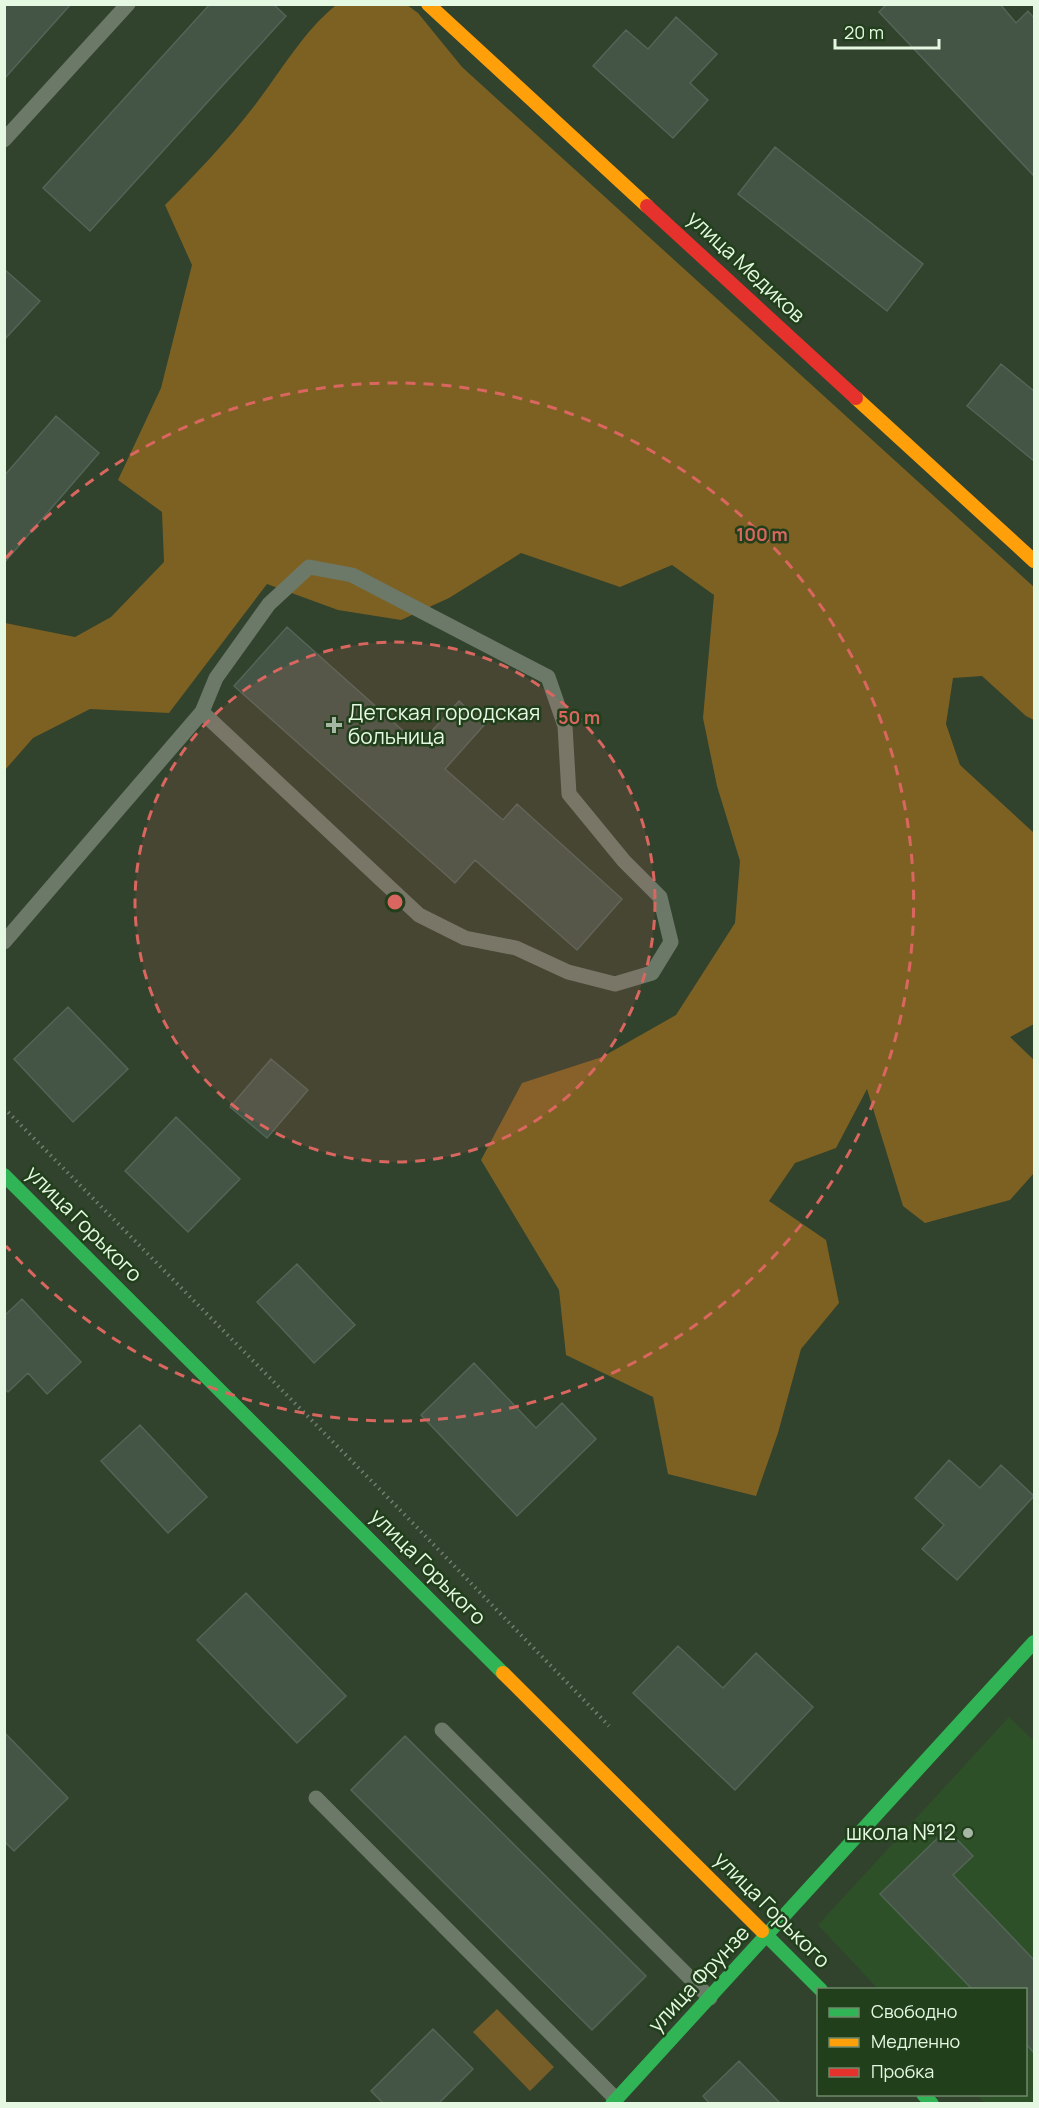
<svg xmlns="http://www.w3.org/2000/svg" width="1039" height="2108" viewBox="0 0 1039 2108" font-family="Manrope,sans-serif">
<rect width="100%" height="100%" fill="#31422d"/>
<!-- built -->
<path fill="#2e5028" d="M 1009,1717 L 1034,1741 L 1034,2103 L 985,2103 L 976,2095 L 1026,2094 L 1026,1990 L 878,1989 L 818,1925 Z"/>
<!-- green -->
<path fill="#775e28" d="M 497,2009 L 554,2067 L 530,2091 L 473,2032 Z"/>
<!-- forest -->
<path fill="#7d6123" d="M 336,5 L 407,5 L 418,13 L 462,67 L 1034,587 L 1034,720 L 1026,716 L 982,676 L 953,678 L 946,724 L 960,765 L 1034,833 L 1034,1024 L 1010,1037 L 1034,1060 L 1034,1173 L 1010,1200 L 925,1223 L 903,1206 L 867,1089 L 836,1148 L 795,1163 L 769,1201 L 826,1240 L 839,1303 L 801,1349 L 778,1433 L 756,1496 L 668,1474 L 653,1397 L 566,1355 L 559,1290 L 481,1160 L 522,1083 L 602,1057 L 676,1015 L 735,923 L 740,861 L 717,786 L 703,718 L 714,595 L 672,565 L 620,587 L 521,553 L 449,598 L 401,620 L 338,610 L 267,584 L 169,713 L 90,709 L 33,738 L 5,770 L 5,623 L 75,637 L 111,617 L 164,562 L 162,512 L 118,480 L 161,388 L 192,265 L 165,205 C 197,173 228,140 255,105 C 281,71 303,32 336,5 Z"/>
<!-- building -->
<path fill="#445546" stroke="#536556" stroke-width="1.5" d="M 4,4 L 71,4 L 4,79 Z
M 210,4 L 273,4 L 286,16 L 90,231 L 43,188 Z
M 887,4 L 1000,4 L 1016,23 L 1028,11 L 1034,18 L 1034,176 L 879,12 Z
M 676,17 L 717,54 L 690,83 L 708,100 L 673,138 L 593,66 L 626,30 L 648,49 Z
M 775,147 L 923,264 L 887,311 L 738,194 Z
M 4,269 L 40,301 L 4,340 Z
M 1001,364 L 1034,391 L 1034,461 L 967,406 Z
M 56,416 L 99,453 L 4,563 L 4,476 Z
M 287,627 L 419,745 L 459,701 L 485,724 L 445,769 L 503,820 L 517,804 L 622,899 L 577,950 L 475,860 L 455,883 L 234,686 Z
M 68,1007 L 128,1069 L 73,1122 L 14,1059 Z
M 271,1059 L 308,1090 L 267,1138 L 230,1107 Z
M 176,1117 L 240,1179 L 188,1232 L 125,1171 Z
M 297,1264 L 355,1325 L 314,1363 L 257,1302 Z
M 22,1299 L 81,1362 L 47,1394 L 28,1373 L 8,1392 L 4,1388 L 4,1316 Z
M 474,1363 L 536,1428 L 562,1403 L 596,1439 L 517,1516 L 421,1415 Z
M 140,1425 L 207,1497 L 168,1533 L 101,1461 Z
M 949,1460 L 980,1488 L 1001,1465 L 1034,1496 L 957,1580 L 922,1549 L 944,1525 L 915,1498 Z
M 246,1593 L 346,1696 L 297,1743 L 197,1640 Z
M 678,1646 L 723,1688 L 756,1653 L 813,1707 L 735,1790 L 633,1693 Z
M 4,1732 L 68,1798 L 14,1851 L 4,1841 Z
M 405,1736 L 646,1976 L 592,2030 L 351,1790 Z
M 947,1829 L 973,1856 L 953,1875 L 1034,1960 L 1034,2053 L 1026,2044 L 1026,1990 L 973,1990 L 880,1894 Z
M 433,2029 L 473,2069 L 438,2104 L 384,2104 L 371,2091 Z
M 739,2061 L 781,2104 L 710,2104 L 703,2096 Z"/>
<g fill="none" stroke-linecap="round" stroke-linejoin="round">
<!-- path -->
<path stroke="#737f71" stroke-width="4" stroke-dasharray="1.5 4.5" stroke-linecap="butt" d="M 4,1108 L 403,1513 L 609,1726"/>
<!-- lane -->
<path stroke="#6c7969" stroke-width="15" d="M 4,140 L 128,4
M 4,942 L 202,712 L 216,678 L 269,604 L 309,567 L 352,575 L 548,677 L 565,726 L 569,794 L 624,861 L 660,897 L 671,942 L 652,973 L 615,984 L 568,972 L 516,948 L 465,938 L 419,915 L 202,712
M 442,1730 L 710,1998
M 316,1798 L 616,2099"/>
<!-- fast -->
<path stroke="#30b455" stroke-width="14" d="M 4,1175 L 503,1673
M 762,1931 L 821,1990
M 923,2094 L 932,2104
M 612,2104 L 1034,1642"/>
<!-- slow -->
<path stroke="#ff9f0a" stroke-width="14" d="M 428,4 L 647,206
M 856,398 L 1034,561
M 503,1673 L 762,1931"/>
<!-- jam -->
<path stroke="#e5322d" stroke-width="14" d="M 647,206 L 856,398"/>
</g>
<!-- distance rings -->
<circle cx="395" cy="902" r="260" fill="#da6660" fill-opacity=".12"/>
<g fill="none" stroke="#da6660" stroke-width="3" stroke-dasharray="10 8">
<circle cx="395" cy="902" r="260"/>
<path d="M6 558A519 519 0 1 1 6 1246"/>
</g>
<!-- markers -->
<g fill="#a6b8a3" stroke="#213f1b" stroke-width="2">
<path d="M331 716h6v6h6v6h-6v6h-6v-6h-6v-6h6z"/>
<circle cx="968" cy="1833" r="6"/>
</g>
<g text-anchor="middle" stroke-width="5" stroke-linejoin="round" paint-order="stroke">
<!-- street labels -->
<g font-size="21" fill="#e5f8e2" stroke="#213f1b">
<text transform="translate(746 267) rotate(43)" y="7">улица Медиков</text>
<text transform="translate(84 1224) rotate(45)" y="7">улица Горького</text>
<text transform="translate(428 1567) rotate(45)" y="7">улица Горького</text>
<text transform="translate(772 1910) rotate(45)" y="7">улица Горького</text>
<text transform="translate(699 1979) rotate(-47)" y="7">улица Фрунзе</text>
</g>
<!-- poi labels -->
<g font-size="21" fill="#e5f8e2" stroke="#213f1b" text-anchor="start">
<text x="348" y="720">Детская городская<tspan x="348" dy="24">больница</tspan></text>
<text x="956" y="1840" text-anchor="end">школа №12</text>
</g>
</g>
<circle cx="395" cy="902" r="9" fill="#da6660" stroke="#213f1b" stroke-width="3"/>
<g font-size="18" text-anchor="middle" font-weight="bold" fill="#da6660" stroke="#213f1b" stroke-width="5" stroke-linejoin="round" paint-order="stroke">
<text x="762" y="541">100 m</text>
<text x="579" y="724">50 m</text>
</g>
<!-- border -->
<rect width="1039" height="2108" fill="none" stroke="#e5f8e2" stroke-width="12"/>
<!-- legend -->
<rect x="817" y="1988" width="210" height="108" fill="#213f1b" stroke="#6f896b" stroke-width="1.5"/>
<rect x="829" y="2008" width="30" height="9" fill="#30b455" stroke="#6f896b" stroke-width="1.5"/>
<text x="871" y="2018" font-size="18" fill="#e5f8e2">Свободно</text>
<rect x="829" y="2038" width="30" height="9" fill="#ff9f0a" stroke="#6f896b" stroke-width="1.5"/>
<text x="871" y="2048" font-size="18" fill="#e5f8e2">Медленно</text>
<rect x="829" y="2068" width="30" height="9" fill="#e5322d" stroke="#6f896b" stroke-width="1.5"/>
<text x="871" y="2078" font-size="18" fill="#e5f8e2">Пробка</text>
<!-- scale -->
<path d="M835 39v9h104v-9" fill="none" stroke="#e5f8e2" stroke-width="3"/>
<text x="844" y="39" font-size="18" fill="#e5f8e2" stroke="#213f1b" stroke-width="4.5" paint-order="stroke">20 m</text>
</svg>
